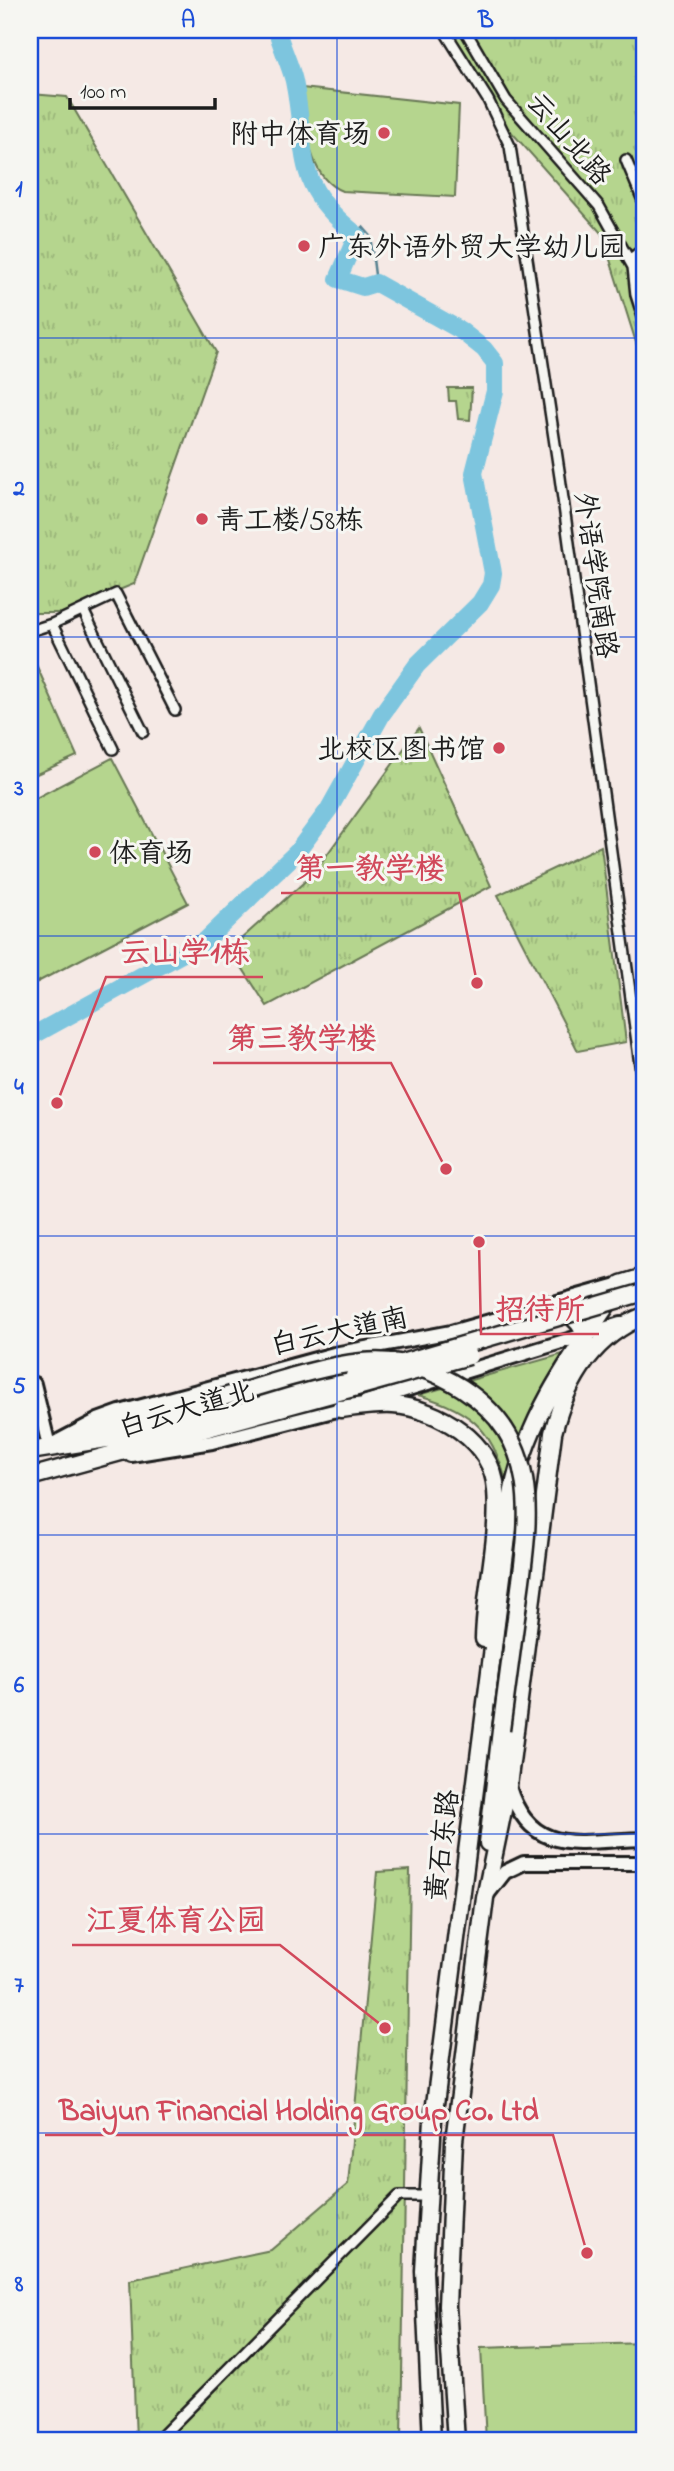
<svg xmlns="http://www.w3.org/2000/svg" width="674" height="2471" viewBox="0 0 674 2471" font-family="'Indie Flower','LXGW WenKai TC',sans-serif">
<defs>
<pattern id="park-tufts" width="24" height="20" patternUnits="userSpaceOnUse" patternTransform="scale(1.75)"><rect width="24" height="20" fill="#b5d58e"/><path d="M3 7l-1-3M5 7V3M7 7l1-3M15 17l-1-3M17 17v-4M19 17l1-3" fill="none" stroke="#9bb67a"/></pattern>
</defs>
<rect width="100%" height="100%" fill="#f5e9e5"/>
<filter id="ink" filterUnits="userSpaceOnUse"><feTurbulence type="fractalNoise" baseFrequency=".0143" numOctaves="2"/><feDisplacementMap in="SourceGraphic" scale="14" xChannelSelector="R" yChannelSelector="G"/><feConvolveMatrix kernelMatrix="1 2 1 2 8 2 1 2 1" color-interpolation-filters="sRGB"/></filter>
<g filter="url(#ink)">
<!-- grass -->
<path fill="#b5d58e" stroke="#687855" stroke-width="2" d="M 302,88 L 459,105 L 455,197 L 342,191 C 305,177 307,121 302,88 Z
M 30,651 L 77,756 L 30,777 Z
M 112,758 L 188,903 L 30,986 L 30,801 Z
M 563,1354 C 530,1406 520,1430 509,1492 C 495,1434 476,1411 418,1395 Z
M 644,2343 L 644,2441 L 486,2441 L 481,2348 Z"/>
<!-- park -->
<path fill="url(#park-tufts)" stroke="#687855" stroke-width="2" d="M 449,30 L 644,30 L 644,368 L 602,234 L 507,127 Z
M 31,94 L 67,97 L 216,352 L 134,584 L 63,613 L 30,613 Z
M 448,388 L 472,388 L 470,420 L 458,419 L 456,401 L 449,401 Z
M 419,728 L 491,886 L 267,1006 L 230,949 L 312,875 Z
M 601,846 L 626,1042 L 578,1051 L 498,895 Z
M 410,1870 L 401,2441 L 136,2441 L 130,2280 L 271,2250 L 348,2184 L 377,1872 Z"/>
<g fill="none" stroke-linecap="round" stroke-linejoin="round">
<!-- stream -->
<path stroke="#568190" stroke-width="2.5" d="M 357,235 L 363,227 L 370,235 L 376,283"/>
<!-- river -->
<path stroke="#7dc5de" stroke-width="18" d="M 30,1037 L 205,941 L 297,852 L 329,809 L 382,714 L 417,665 L 480,603 L 491,585 L 493,573 L 474,473 L 495,391 L 495,363 L 484,349 L 460,330 L 376,283 L 363,287 L 338,279 L 357,235 C 290,183 309,154 294,81 C 290,64 281,47 277,30"/>
<defs>
<path id="street" d="M 444,30 L 488,100 L 510,146 L 560,477 L 644,1094
M 465,30 L 506,100 L 599,206 L 633,267 L 636,295 L 644,320
M 626,160 L 644,203
M 629,260 L 644,249
M 83,610 L 143,732
M 52,624 L 113,749
M 30,631 L 52,624 L 116,594 L 175,710
M 157,2441 L 399,2196 L 427,2196"/>
<path id="secondary" d="M 30,1385 L 34,1384 L 49,1446 L 98,1420 L 120,1412 L 334,1354 L 451,1332 L 621,1284
M 366,1402 L 620,1324
M 131,1455 L 212,1442 L 349,1407
M 509,1787 C 531,1859 583,1840 644,1839
M 487,1895 L 505,1872 L 524,1863 L 644,1863"/>
<path id="highway" d="M 546,1304 C 567,1312 584,1319 587,1344
M 340,1409 C 357,1407 376,1404 393,1405 C 438,1408 493,1442 496,1490 C 500,1536 485,1591 484,1639
M 78,1436 L 213,1400
M 30,1451 L 113,1438 L 354,1376
M 30,1477 L 357,1387
M 488,1843 L 501,1730
M 432,2441 L 424,2271 L 433,2120 L 513,1490 C 529,1412 578,1348 621,1284 L 644,1277
M 456,2441 L 447,2306 L 454,2141 L 485,1898 L 508,1786 L 553,1433 C 566,1382 593,1336 644,1316"/>
</defs>
<!-- street casing -->
<use href="#street" stroke="#1c1c1c" stroke-width="14"/>
<!-- secondary casing -->
<use href="#secondary" stroke="#1c1c1c" stroke-width="18"/>
<!-- highway casing -->
<use href="#highway" stroke="#1c1c1c" stroke-width="21"/>
<!-- street -->
<use href="#street" stroke="#f6f6f2" stroke-width="9"/>
<!-- secondary -->
<use href="#secondary" stroke="#f6f6f2" stroke-width="12"/>
<!-- highway -->
<use href="#highway" stroke="#f6f6f2" stroke-width="16"/>
<defs>
<path id="highway-bridge" d="M 405,1362 L 644,1292
M 354,1376 L 383,1368
M 357,1387 L 469,1356
M 213,1400 C 261,1387 313,1367 362,1362 C 398,1358 432,1369 462,1388 C 544,1441 529,1521 518,1603 C 512,1645 507,1688 501,1730"/>
</defs>
<!-- highway-bridge casing -->
<use href="#highway-bridge" stroke="#1c1c1c" stroke-width="21" stroke-linecap="butt"/>
<!-- highway-bridge -->
<use href="#highway-bridge" stroke="#f6f6f2" stroke-width="16"/>
</g>
</g>
<!-- grid -->
<path fill="none" stroke="#1d4ed8" stroke-width="2" stroke-opacity="0.55" d="M 337,30 L 337,2441M 30,338 L 644,338M 30,637 L 644,637M 30,936 L 644,936M 30,1236 L 644,1236M 30,1535 L 644,1535M 30,1834 L 644,1834M 30,2133 L 644,2133"/>
<!-- markers -->
<g fill="#d1495b" stroke="#f6f6f2" stroke-width="2.5">
<circle cx="384" cy="133" r="7"/>
<circle cx="304" cy="246" r="7"/>
<circle cx="202" cy="519" r="7"/>
<circle cx="499" cy="748" r="7"/>
<circle cx="95" cy="852" r="7"/>
</g>
<g text-anchor="middle" stroke-width="6" stroke-linejoin="round" paint-order="stroke">
<!-- poi labels -->
<g font-size="28" fill="#1c1c1c" stroke="#f6f6f2" text-anchor="start">
<text x="370" y="143" text-anchor="end">附中体育场</text>
<text x="318" y="256">广东外语外贸大学幼儿园</text>
<text x="216" y="529">青工楼/58栋</text>
<text x="485" y="758" text-anchor="end">北校区图书馆</text>
<text x="109" y="862">体育场</text>
</g>
<!-- street labels -->
<g font-size="28" fill="#1c1c1c" stroke="#f6f6f2">
<text transform="translate(570 138) rotate(49)" y="10">云山北路</text>
<text transform="translate(597 575) rotate(82)" y="10">外语学院南路</text>
<text transform="translate(339 1330) rotate(-12)" y="10">白云大道南</text>
<text transform="translate(186 1408) rotate(-16)" y="10">白云大道北</text>
<text transform="translate(441 1845) rotate(-83)" y="10">黄石东路</text>
</g>
</g>
<!-- callouts -->
<path fill="none" stroke="#d1495b" stroke-width="2.5" d="M477 983L459 893H281M57 1103L106 977H263M446 1169L391 1063H213M479 1242L481 1334H599M385 2028L280 1945H72M587 2253L553 2135H45"/>
<g fill="#d1495b" stroke="#f6f6f2" stroke-width="2.5">
<circle cx="477" cy="983" r="7"/>
<circle cx="57" cy="1103" r="7"/>
<circle cx="446" cy="1169" r="7"/>
<circle cx="479" cy="1242" r="7"/>
<circle cx="385" cy="2028" r="7"/>
<circle cx="587" cy="2253" r="7"/>
</g>
<g font-size="30" text-anchor="middle" font-weight="bold" fill="#d1495b" stroke="#f6f6f2" stroke-width="6" stroke-linejoin="round" paint-order="stroke">
<text x="370" y="878">第一教学楼</text>
<text x="185" y="962">云山学1栋</text>
<text x="302" y="1048">第三教学楼</text>
<text x="540" y="1319">招待所</text>
<text x="176" y="1930">江夏体育公园</text>
<text x="299" y="2120">Baiyun Financial Holding Group Co. Ltd</text>
</g>
<!-- margin -->
<rect width="674" height="2471" fill="none" stroke="#f6f6f2" stroke-width="77"/>
<!-- scale -->
<path d="M70 98v10h145v-10" fill="none" stroke="#1c1c1c" stroke-width="3.5"/>
<text x="80" y="98" font-size="21" fill="#1c1c1c" stroke="#f6f6f2" stroke-width="5" paint-order="stroke">100 m</text>
<rect x="38" y="38" width="598" height="2394" fill="none" stroke="#1d4ed8" stroke-width="2.5"/>
<g font-size="23" text-anchor="middle" font-weight="bold" fill="#1d4ed8">
<text x="188" y="27">A</text>
<text x="486" y="27">B</text>
<text x="19" y="196">1</text>
<text x="19" y="495">2</text>
<text x="19" y="795">3</text>
<text x="19" y="1094">4</text>
<text x="19" y="1393">5</text>
<text x="19" y="1692">6</text>
<text x="19" y="1992">7</text>
<text x="19" y="2291">8</text>
</g>
</svg>
